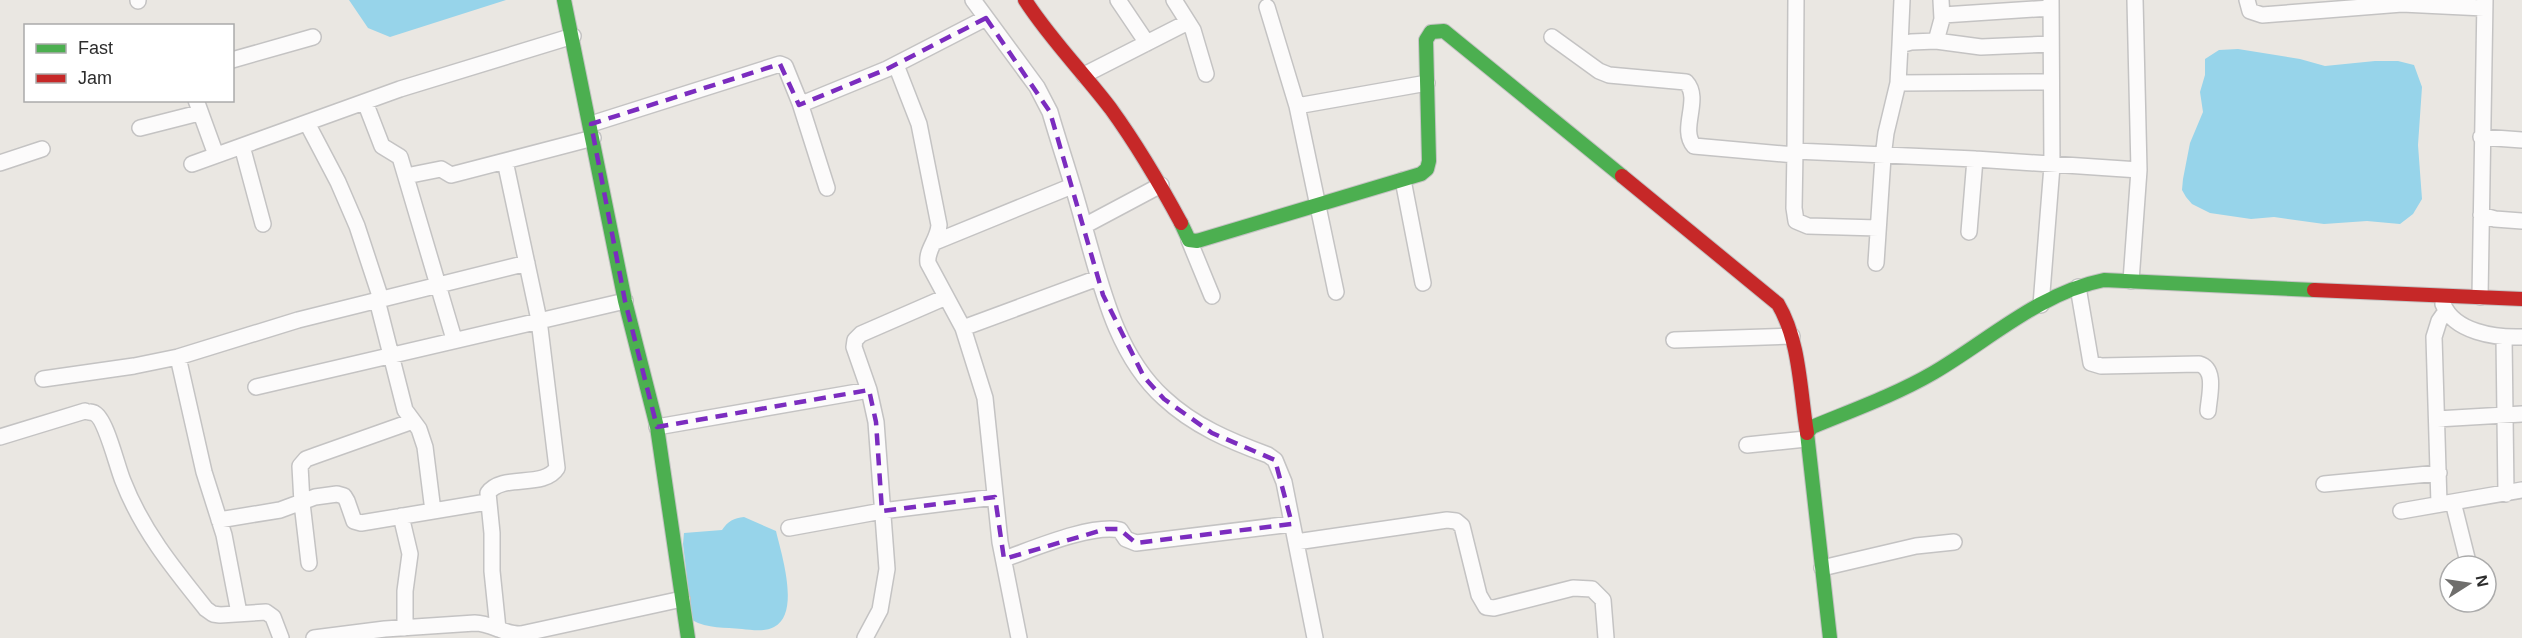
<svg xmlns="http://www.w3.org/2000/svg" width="2522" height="638" viewBox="0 0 2522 638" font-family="Helvetica,sans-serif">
<rect width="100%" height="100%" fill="#eae7e2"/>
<!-- water -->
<path fill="#97d4ea" d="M 349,0 L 506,0 L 390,37 L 368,28 Z
M 2238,49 L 2300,59 L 2325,66 L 2375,61 L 2398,61 L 2414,65 L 2422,87 L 2418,145 L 2422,199 L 2413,214 L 2400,224 L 2367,221 L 2324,224 L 2274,217 L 2251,219 L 2210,213 L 2192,204 L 2186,197 L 2182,190 L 2183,179 L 2190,143 L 2203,112 L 2200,92 L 2205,75 L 2205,59 L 2219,50 Z
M 744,517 L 776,531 C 781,553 801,613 774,627 C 765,632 752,630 742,629 C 725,627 708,629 692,620 L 683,544 L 684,533 L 722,530 C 728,521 734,518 744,517 Z"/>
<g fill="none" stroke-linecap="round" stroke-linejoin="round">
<defs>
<path id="street" d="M 138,0 L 138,1
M 973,0 L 1037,87 L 1050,112 C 1061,150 1074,187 1084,226 C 1101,285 1116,355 1164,398 C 1194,426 1230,441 1268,455 L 1275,460 L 1284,482 L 1315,638
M 1118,0 L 1147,43
M 1174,0 L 1193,30 L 1206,74
M 1796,0 L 1795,151 L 1975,159 L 2139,170
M 2247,0 L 2250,11 L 2262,15 L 2402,4 L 2484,8
M 1267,7 L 1297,106 L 1336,292
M 1943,15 L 2051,8
M 1552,37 L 1599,71 L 1609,75 L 1686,82 C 1702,99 1679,129 1694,146 L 1795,155
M 1936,41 L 1981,47 L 2051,44
M 1900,45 L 1902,0
M 232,60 L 313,37
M 896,65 L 919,124 L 939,225 C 938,240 926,250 928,263 L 963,328 L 985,398 L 1000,542 L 1019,638
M 1084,75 L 1188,22
M 1898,83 L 2051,82
M 196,100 L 216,155
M 365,102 L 382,146 L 400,157 L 454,339
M 800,103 L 827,188
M 1297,106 L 1427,83
M 307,123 L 338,182 L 357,226 L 381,299
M 591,124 L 780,64 L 785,66 L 800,103 L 804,103 L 887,69 L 986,18
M 140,128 L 199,113
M 2481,137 L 2522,140
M 242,146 L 263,224
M 1795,151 L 1794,208 L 1796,221 L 1808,226 L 1878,228
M 0,163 L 42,149
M 192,164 L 400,89 L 573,36
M 406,176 L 441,169 L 451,175 L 593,138
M 1403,180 L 1423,283
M 2481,215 L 2495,219 L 2522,221
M 1084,226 L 1161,185
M 1969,232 L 1975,159
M 1189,240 L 1212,296
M 935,242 L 1072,186
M 1876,263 L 1883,157 L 1886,133 L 1898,83 L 1900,45 L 1911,42 L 1936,41 L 1942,19 L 1941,0
M 2131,281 L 2139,170 L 2135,0
M 2078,287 L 2091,363 L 2101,366 L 2199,364 C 2217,369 2209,396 2208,411
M 2480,297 L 2485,0
M 377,300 L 405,410 L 419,429 L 425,447 L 433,511
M 2443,304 C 2454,332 2495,338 2522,337
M 2041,305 L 2052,166 L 2051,0
M 963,328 L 1098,278
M 2504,338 L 2506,494
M 1674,340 L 1792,336
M 178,357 L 204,472 L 224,535 L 239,613
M 43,379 L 134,366 L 178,357 L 298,320 L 527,263
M 256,387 L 625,301
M 2437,419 L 2522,414
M 657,427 L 869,390
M 0,437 L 85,411 C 86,412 93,412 94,413 C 106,418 117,467 123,481 C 142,530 173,568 206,609 L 213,614 L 220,615 L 266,612 L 273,617 L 281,638
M 1747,445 L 1806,439
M 2324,484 L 2439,473
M 2453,502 L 2469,566
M 2439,504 L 2434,337 L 2439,321 L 2446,311
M 2401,511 L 2522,490
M 401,516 L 410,554 L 405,591 L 405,628
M 219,520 L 280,510 L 315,497 L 337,494 L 344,496 L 347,501 L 354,521 L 361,523 L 487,502
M 789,528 L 882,511 L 995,497
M 1296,542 L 1447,520 L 1456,521 L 1462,526 L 1479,595 L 1486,607 L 1494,608 L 1573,588 L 1592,589 L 1603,600 L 1606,638
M 1004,559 C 1033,549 1090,524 1120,530 L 1126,539 L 1136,543 L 1292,524
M 309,563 L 302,503 L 300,466 L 306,459 L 317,455 L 413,421
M 1822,568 L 1916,546 L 1954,542
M 498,629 L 492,571 L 492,533 L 488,493 C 502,473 544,489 557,468 L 539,320 L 505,161
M 314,638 L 385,629 L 475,623 C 491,623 505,635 521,634 L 682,599
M 865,638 L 880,610 L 887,569 L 876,422 L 869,390 L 854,347 L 855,340 L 861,334 L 946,297"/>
<path id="fast" d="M 564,0 L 625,301 L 657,427 L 688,638
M 1181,223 L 1189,240 L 1197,241 L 1421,174 L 1427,169 L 1429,161 L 1426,40 L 1431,32 L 1444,31 L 1622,176
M 1830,638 L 1807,433 L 1812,427 C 1853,410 1895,395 1933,373 C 1988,341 2039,293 2104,280 L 2314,290"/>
<path id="jam" d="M 1025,0 C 1050,39 1083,72 1111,109 C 1137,145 1160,184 1181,223
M 1622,176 L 1778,304 C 1800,341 1800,391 1807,433
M 2314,290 L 2522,299"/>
</defs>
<!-- street casing -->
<use href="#street" stroke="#c4c3c3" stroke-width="18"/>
<!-- fast casing -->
<use href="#fast" stroke="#c4c3c3" stroke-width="16"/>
<!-- jam casing -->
<use href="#jam" stroke="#c4c3c3" stroke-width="16"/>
<!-- street -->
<use href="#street" stroke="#fcfbfb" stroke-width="15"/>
<!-- fast -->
<use href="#fast" stroke="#4caf50" stroke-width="14"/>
<!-- jam -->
<use href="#jam" stroke="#c62828" stroke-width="14"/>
</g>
<!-- marked area -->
<path fill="none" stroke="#7b2cbf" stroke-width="4.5" stroke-dasharray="12 8" stroke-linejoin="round" d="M 986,18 L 1050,112 L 1103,295 L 1144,377 L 1164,399 L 1212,433 L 1275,460 L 1292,524 L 1136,543 L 1119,529 L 1106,529 L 1004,559 L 995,497 L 882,511 L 876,422 L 869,390 L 657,427 L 625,301 L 591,124 L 780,64 L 799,105 L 887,69 Z"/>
<!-- legend -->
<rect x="24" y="24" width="210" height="78" fill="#ffffff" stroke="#ababab" stroke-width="1.5"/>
<rect x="36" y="44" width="30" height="9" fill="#4caf50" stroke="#ababab" stroke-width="1.5"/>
<text x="78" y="54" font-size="18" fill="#2d2d2d">Fast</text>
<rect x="36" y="74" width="30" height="9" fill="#c62828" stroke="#ababab" stroke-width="1.5"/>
<text x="78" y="84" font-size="18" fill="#2d2d2d">Jam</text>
<!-- north arrow -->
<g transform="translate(2468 584) rotate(78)"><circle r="28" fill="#ffffff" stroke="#ababab" stroke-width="1.5"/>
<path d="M0-4.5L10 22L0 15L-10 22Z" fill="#6f6e6c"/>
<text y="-9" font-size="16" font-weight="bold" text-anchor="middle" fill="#2d2d2d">N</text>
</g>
</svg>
